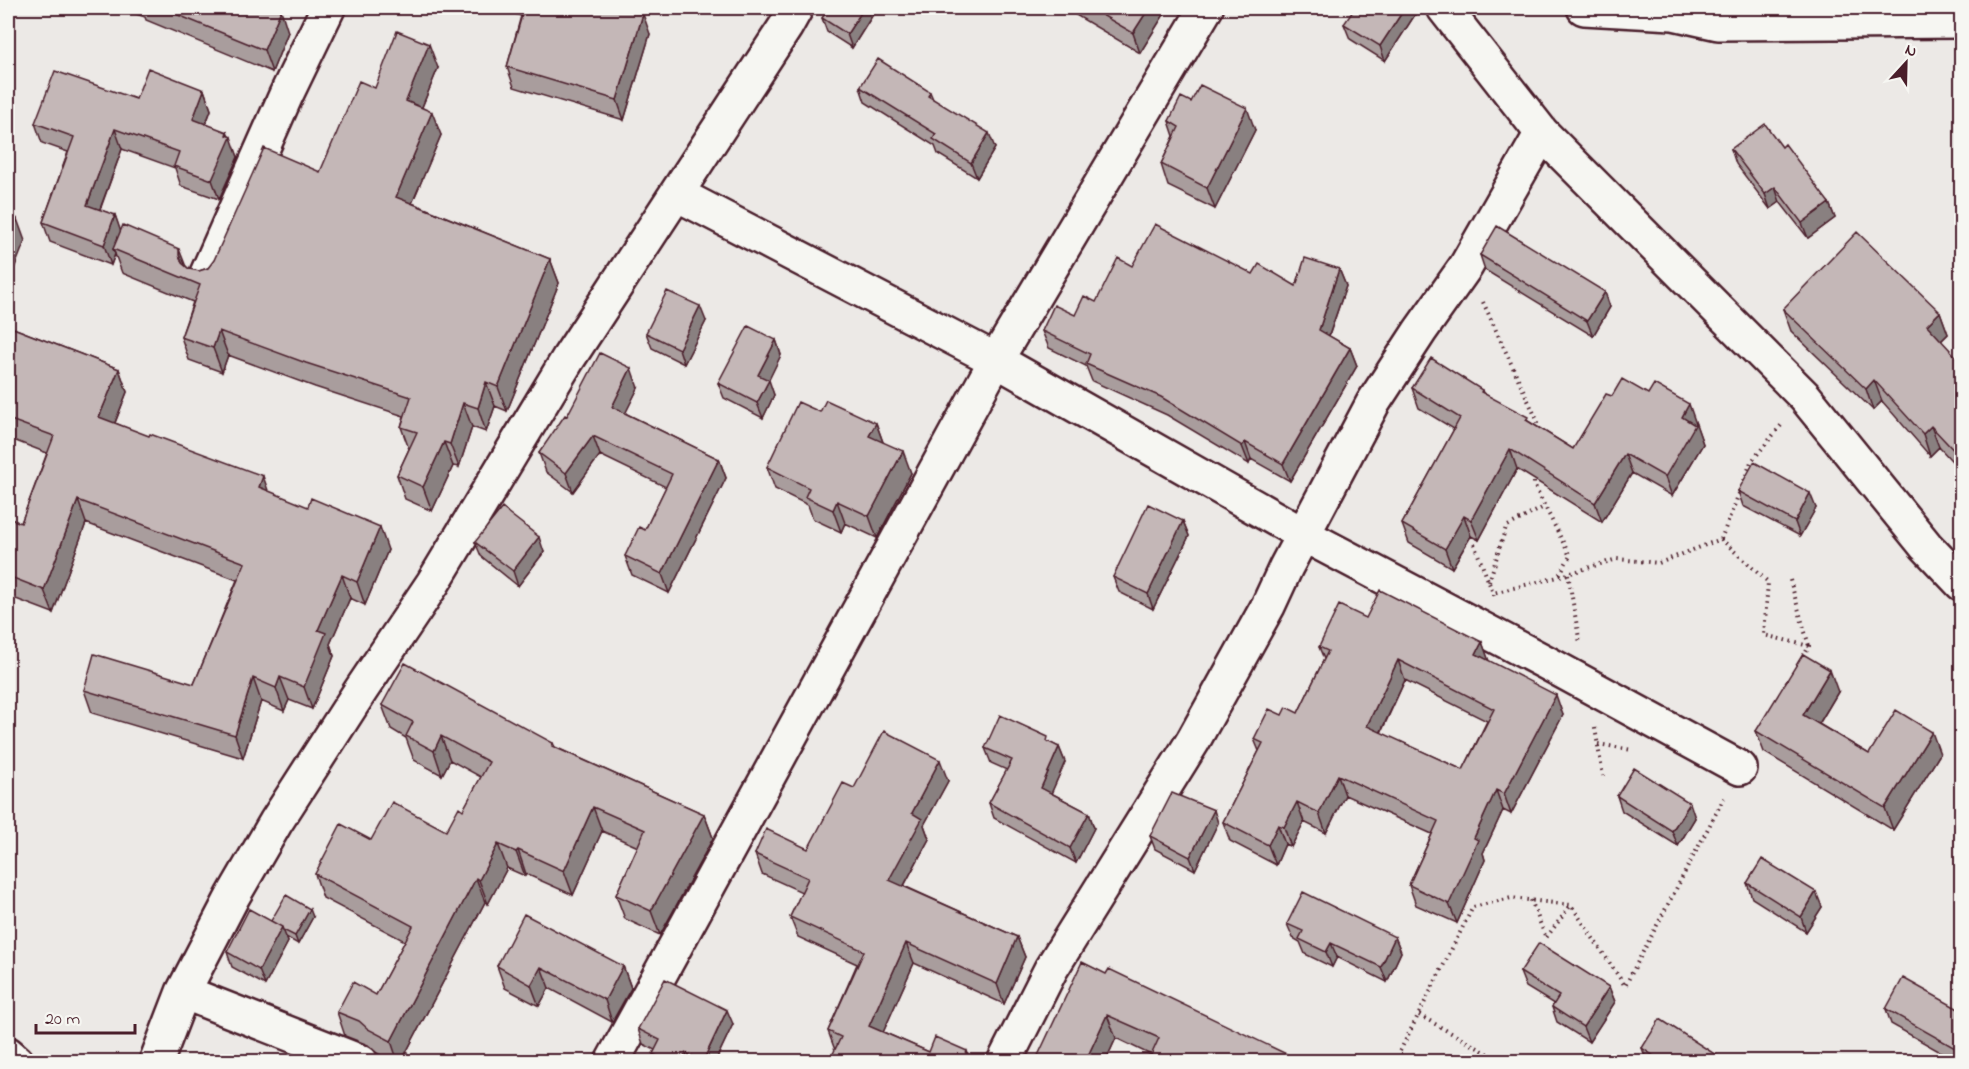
<svg xmlns="http://www.w3.org/2000/svg" width="1969" height="1069" viewBox="0 0 1969 1069" font-family="'Indie Flower',sans-serif">
<rect width="100%" height="100%" fill="#ece9e6"/>
<filter id="ink" filterUnits="userSpaceOnUse"><feTurbulence type="fractalNoise" baseFrequency=".0167" numOctaves="2"/><feDisplacementMap in="SourceGraphic" scale="12" xChannelSelector="R" yChannelSelector="G"/><feConvolveMatrix kernelMatrix="1 2 1 2 8 2 1 2 1" color-interpolation-filters="sRGB"/></filter>
<g filter="url(#ink)">
<g fill="none" stroke-linecap="round" stroke-linejoin="round">
<defs>
<path id="minor" d="M 1444,8 L 1542,133 L 1805,397 L 1926,546 L 1962,584
M 1584,8 L 1673,13 L 1718,23 L 1962,21
M 677,194 L 996,360 L 1304,535 L 1547,663 L 1740,768
M 206,276 L 286,95 L 328,8
M 183,992 L 361,1062
M 8,1054 L 17,1062
M 156,1062 L 183,992 L 233,896 L 276,822 L 361,690 L 433,583 L 568,359 L 786,26 L 796,8
M 612,1062 L 996,360 L 1206,8
M 1004,1062 L 1051,969 L 1193,741 L 1268,606 L 1286,567 L 1373,403 L 1420,331 L 1466,266 L 1542,133"/>
</defs>
<!-- minor casing -->
<use href="#minor" stroke="#4a1f2b" stroke-width="38"/>
<!-- path -->
<path stroke="#4a1f2b" stroke-width="4" stroke-dasharray="1.5 4.5" stroke-linecap="butt" d="M 1483,302 L 1537,420 L 1537,429
M 1534,476 L 1534,485 L 1570,556 L 1558,577
M 1744,481 L 1751,462 L 1783,423
M 1721,539 L 1768,582 L 1764,635 L 1809,646 L 1803,658
M 1474,544 L 1493,593
M 1568,574 L 1580,644
M 1790,580 L 1809,646
M 1489,582 L 1506,527 L 1544,507
M 1494,596 L 1493,593 L 1558,577 L 1617,559 L 1659,563 L 1721,539 L 1740,491
M 1595,728 L 1603,776
M 1598,744 L 1632,750
M 1531,900 L 1546,938 L 1571,905
M 1419,1015 L 1503,1062
M 1400,1051 L 1473,907 L 1511,898 L 1571,905 L 1625,986 L 1724,798"/>
<!-- minor -->
<use href="#minor" stroke="#f6f6f2" stroke-width="33"/>
</g>
<!-- wall -->
<path fill="#a99d9d" stroke="#4a1f2b" stroke-width="1.5" fill-rule="evenodd" d="M 119,8 L 274,8 L 288,32 L 272,72 L 146,20 L 145,17 Z
M 497,8 L 625,8 L 626,10 L 650,34 L 624,120 L 514,87 L 507,67 L 521,16 Z
M 829,8 L 886,8 L 883,12 L 877,8 L 852,48 L 827,32 L 822,18 Z
M 1064,8 L 1168,8 L 1140,53 Z
M 1418,10 L 1385,61 L 1350,39 L 1344,24 Z
M 438,68 L 422,107 L 441,135 L 412,203 L 550,259 L 559,283 L 507,411 L 495,406 L 486,432 L 472,427 L 459,467 L 453,466 L 432,511 L 405,499 L 397,475 L 409,449 L 401,427 L 404,416 L 315,387 L 228,355 L 222,372 L 189,360 L 181,337 L 193,302 L 122,273 L 115,254 L 111,265 L 50,242 L 43,222 L 68,152 L 42,143 L 35,123 L 136,99 L 204,90 L 211,110 L 206,124 L 229,136 L 238,157 L 219,199 L 181,186 L 175,168 L 122,149 L 100,210 L 115,215 L 120,231 L 186,266 L 189,269 L 199,271 L 208,268 L 320,172 L 375,88 Z
M 860,87 L 930,92 L 933,99 L 995,148 L 977,178 L 938,154 L 935,146 L 865,102 Z
M 1169,121 L 1255,130 L 1215,209 L 1168,186 L 1161,164 L 1174,136 Z
M 1782,147 L 1829,203 L 1835,218 L 1808,238 L 1780,202 L 1770,209 L 1736,164 L 1731,149 Z
M 1480,255 L 1610,307 L 1593,336 L 1485,270 Z
M 1132,266 L 1253,274 L 1296,286 L 1339,269 L 1346,286 L 1329,336 L 1350,348 L 1357,366 L 1290,481 L 1251,459 L 1249,464 L 1167,415 L 1092,381 L 1086,366 L 1049,348 L 1042,331 L 1075,315 L 1096,302 Z
M 1783,309 L 1940,312 L 1948,334 L 1941,341 L 1962,363 L 1962,472 L 1939,447 L 1930,456 L 1882,401 L 1873,410 L 1791,331 Z
M 706,321 L 684,364 L 652,348 L 646,333 Z
M 8,326 L 119,369 L 127,392 L 115,423 L 268,491 L 388,550 L 365,605 L 350,598 L 330,644 L 334,656 L 312,709 L 289,700 L 284,711 L 261,701 L 243,758 L 92,713 L 84,690 L 194,684 L 237,580 L 86,523 L 53,613 L 8,596 L 8,518 L 21,523 L 47,453 L 8,438 Z
M 776,340 L 781,355 L 768,380 L 774,395 L 763,418 L 724,398 L 718,383 Z
M 638,388 L 625,413 L 719,459 L 726,478 L 669,593 L 632,575 L 625,556 L 645,530 L 666,487 L 600,455 L 573,492 L 546,472 L 539,453 L 567,416 Z
M 1412,388 L 1482,390 L 1483,393 L 1573,449 L 1612,396 L 1696,424 L 1696,425 L 1703,444 L 1672,496 L 1632,473 L 1602,522 L 1517,469 L 1479,540 L 1471,536 L 1452,568 L 1409,543 L 1402,524 L 1454,429 L 1419,408 Z
M 820,412 L 876,423 L 883,442 L 911,473 L 877,538 L 845,523 L 841,532 L 813,519 L 808,505 L 775,489 L 767,467 Z
M 1738,491 L 1816,508 L 1800,536 L 1743,506 Z
M 1183,521 L 1189,536 L 1153,609 L 1119,592 L 1113,577 Z
M 475,542 L 544,552 L 518,586 L 481,556 Z
M 1366,618 L 1482,642 L 1488,660 L 1563,715 L 1511,814 L 1503,810 L 1483,853 L 1485,860 L 1457,923 L 1416,905 L 1409,885 L 1432,834 L 1345,795 L 1326,833 L 1304,822 L 1291,847 L 1285,844 L 1276,865 L 1230,841 L 1223,822 L 1259,751 L 1254,739 L 1282,715 L 1298,713 L 1324,659 L 1319,647 ZM 1405,680 L 1487,721 L 1463,770 L 1381,733 Z
M 1838,692 L 1819,724 L 1869,754 L 1940,754 L 1893,830 L 1764,752 L 1756,731 Z
M 382,705 L 553,743 L 555,747 L 704,814 L 713,838 L 660,935 L 625,919 L 616,895 L 638,847 L 602,831 L 573,895 L 526,874 L 525,876 L 507,868 L 488,904 L 485,902 L 401,1062 L 392,1062 L 377,1053 L 368,1045 L 345,1036 L 337,1012 L 376,995 L 405,941 L 323,898 L 315,874 L 371,840 L 446,831 L 463,810 L 481,777 L 450,760 L 442,775 L 414,760 L 406,738 L 391,729 Z
M 1050,743 L 1059,747 L 1065,762 L 1051,793 L 1089,813 L 1094,828 L 1076,863 L 994,818 L 989,803 L 1007,770 L 991,763 L 985,748 Z
M 948,781 L 924,825 L 929,839 L 904,886 L 1017,937 L 1025,957 L 1004,1004 L 914,963 L 883,1032 L 929,1052 L 971,1062 L 835,1050 L 828,1031 L 857,964 L 798,937 L 790,917 L 802,892 L 762,874 L 755,854 L 808,849 L 854,788 Z
M 1617,796 L 1695,818 L 1678,846 L 1622,811 Z
M 1218,823 L 1195,870 L 1155,849 L 1150,836 Z
M 1747,883 L 1822,907 L 1806,932 L 1752,898 Z
M 313,917 L 298,944 L 286,937 L 288,942 L 265,985 L 232,967 L 227,952 Z
M 1287,924 L 1395,937 L 1401,952 L 1387,982 L 1337,957 L 1332,967 L 1305,954 L 1300,942 L 1293,938 Z
M 497,966 L 623,966 L 631,988 L 612,1022 L 549,988 L 539,1006 L 505,988 Z
M 1520,972 L 1609,987 L 1615,1002 L 1589,1042 L 1557,1022 L 1552,1007 L 1554,1004 L 1526,987 Z
M 1106,974 L 1303,1062 L 1151,1055 L 1116,1038 L 1105,1062 L 1035,1062 Z
M 1886,1009 L 1962,1011 L 1962,1062 L 1958,1062 L 1891,1024 Z
M 733,1024 L 715,1062 L 656,1062 L 653,1054 L 655,1050 L 643,1044 L 638,1029 Z
M 1642,1048 L 1727,1062 L 1647,1062 Z"/>
<!-- shaded-wall -->
<path fill="#898080" stroke="#4a1f2b" stroke-width="1.5" d="M 8,8 L 13,8 L 8,21 Z
M 864,8 L 877,8 L 852,48 L 847,34 Z
M 1149,8 L 1168,8 L 1140,53 L 1133,33 Z
M 1405,8 L 1417,8 L 1418,10 L 1385,61 L 1380,46 Z
M 281,10 L 288,32 L 272,72 L 264,50 Z
M 643,14 L 650,34 L 624,120 L 617,100 Z
M 429,44 L 438,68 L 415,124 L 406,101 Z
M 204,90 L 211,110 L 200,139 L 193,119 Z
M 1247,108 L 1255,130 L 1215,209 L 1207,188 Z
M 432,112 L 441,135 L 405,220 L 396,197 Z
M 115,129 L 122,149 L 94,225 L 87,205 Z
M 227,132 L 230,139 L 231,137 L 238,157 L 219,199 L 212,180 Z
M 989,133 L 995,148 L 977,178 L 971,163 Z
M 1775,187 L 1780,202 L 1770,209 L 1765,194 Z
M 1829,203 L 1835,218 L 1808,238 L 1802,223 Z
M 115,215 L 122,235 L 113,249 L 115,254 L 111,265 L 104,245 Z
M 17,219 L 25,241 L 8,284 L 8,243 Z
M 179,249 L 188,272 L 188,279 L 179,255 Z
M 550,259 L 559,283 L 507,411 L 498,387 Z
M 1339,269 L 1346,286 L 1325,347 L 1319,330 Z
M 1605,292 L 1610,307 L 1593,336 L 1587,321 Z
M 700,306 L 706,321 L 684,364 L 679,349 Z
M 1940,312 L 1948,334 L 1935,347 L 1927,325 Z
M 219,331 L 228,355 L 222,372 L 213,348 Z
M 776,340 L 781,355 L 764,390 L 758,375 Z
M 1350,348 L 1357,366 L 1290,481 L 1283,464 Z
M 631,368 L 638,388 L 619,426 L 612,407 Z
M 119,369 L 127,392 L 108,440 L 99,417 Z
M 769,380 L 774,395 L 763,418 L 757,403 Z
M 1874,380 L 1882,401 L 1873,410 L 1866,389 Z
M 486,382 L 495,406 L 486,432 L 478,408 Z
M 463,403 L 472,427 L 459,467 L 450,444 Z
M 1689,404 L 1703,444 L 1672,496 L 1665,477 L 1682,417 Z
M 876,423 L 884,445 L 869,436 Z
M 1931,426 L 1939,447 L 1930,456 L 1923,434 Z
M 593,436 L 600,455 L 573,492 L 566,473 Z
M 444,442 L 453,466 L 432,511 L 423,487 Z
M 1245,442 L 1251,459 L 1249,464 L 1242,446 Z
M 1510,449 L 1517,469 L 1479,540 L 1471,520 Z
M 903,451 L 911,473 L 877,538 L 869,516 Z
M 1625,454 L 1632,473 L 1602,522 L 1595,503 Z
M 719,459 L 726,478 L 669,593 L 662,574 Z
M 263,476 L 271,499 L 259,487 Z
M 1810,493 L 1816,508 L 1800,536 L 1795,522 Z
M 78,500 L 86,523 L 53,613 L 44,590 Z
M 837,501 L 845,523 L 841,532 L 833,510 Z
M 1464,516 L 1471,536 L 1452,568 L 1445,549 Z
M 1183,521 L 1189,536 L 1153,609 L 1148,594 Z
M 380,527 L 388,550 L 365,605 L 357,582 Z
M 539,537 L 544,552 L 518,586 L 513,571 Z
M 342,575 L 350,598 L 330,644 L 334,656 L 312,709 L 304,687 L 318,630 Z
M 1482,642 L 1489,661 L 1476,654 Z
M 1398,660 L 1405,680 L 1374,746 L 1367,726 Z
M 1830,670 L 1838,692 L 1811,737 L 1803,715 Z
M 280,677 L 289,700 L 284,711 L 276,688 Z
M 253,678 L 261,701 L 243,758 L 235,735 Z
M 1556,695 L 1563,715 L 1511,814 L 1504,794 Z
M 1932,732 L 1940,754 L 1893,830 L 1885,808 Z
M 441,736 L 450,760 L 442,775 L 434,751 Z
M 1059,747 L 1065,762 L 1047,803 L 1041,788 Z
M 940,760 L 948,781 L 924,825 L 929,839 L 896,900 L 889,880 L 912,813 Z
M 1338,775 L 1345,795 L 1326,833 L 1319,813 Z
M 1496,790 L 1503,810 L 1483,853 L 1485,860 L 1457,923 L 1449,904 L 1474,838 Z
M 1297,802 L 1304,822 L 1291,847 L 1284,827 Z
M 1690,803 L 1695,818 L 1678,846 L 1672,831 Z
M 593,807 L 602,831 L 573,895 L 564,871 Z
M 1214,810 L 1218,823 L 1195,870 L 1190,857 Z
M 1089,813 L 1094,828 L 1076,863 L 1070,848 Z
M 704,814 L 713,838 L 660,935 L 651,911 Z
M 1278,825 L 1285,844 L 1276,865 L 1268,845 Z
M 498,844 L 507,868 L 488,904 L 479,880 Z
M 518,850 L 526,874 L 525,876 L 516,852 Z
M 476,878 L 485,902 L 401,1062 L 398,1062 L 391,1041 Z
M 1816,892 L 1822,907 L 1806,932 L 1801,917 Z
M 310,909 L 313,917 L 298,944 L 295,936 Z
M 282,927 L 288,942 L 265,985 L 259,970 Z
M 1017,937 L 1025,957 L 1004,1004 L 997,984 Z
M 1395,937 L 1401,952 L 1387,982 L 1381,967 Z
M 906,943 L 914,963 L 877,1046 L 869,1026 Z
M 1331,943 L 1337,957 L 1332,967 L 1326,952 Z
M 623,966 L 631,988 L 612,1022 L 605,1000 Z
M 541,967 L 549,988 L 539,1006 L 531,985 Z
M 1609,987 L 1615,1002 L 1589,1042 L 1583,1027 Z
M 727,1010 L 733,1024 L 715,1062 L 703,1062 Z
M 1107,1015 L 1116,1038 L 1105,1062 L 1085,1062 Z
M 967,1051 L 971,1062 L 963,1062 Z
M 686,1053 L 689,1062 L 681,1062 Z"/>
<!-- building -->
<path fill="#c4b7b7" stroke="#4a1f2b" stroke-width="1.5" fill-rule="evenodd" d="M 161,8 L 274,8 L 281,10 L 264,50 Z
M 524,8 L 618,8 L 643,14 L 617,100 L 507,67 Z
M 829,8 L 864,8 L 847,34 L 822,18 Z
M 1090,8 L 1149,8 L 1133,33 Z
M 1355,8 L 1405,8 L 1380,46 L 1344,24 Z
M 397,31 L 429,44 L 406,101 L 432,112 L 396,197 L 550,259 L 498,387 L 486,382 L 478,408 L 463,403 L 450,444 L 444,442 L 423,487 L 397,475 L 417,432 L 401,427 L 411,397 L 306,363 L 219,331 L 213,348 L 181,337 L 200,285 L 113,249 L 123,225 L 179,249 L 179,255 L 182,263 L 189,269 L 199,271 L 208,268 L 214,260 L 264,148 L 320,172 L 359,81 L 375,88 Z
M 878,59 L 930,92 L 928,96 L 989,133 L 971,163 L 933,139 L 936,134 L 860,87 Z
M 148,68 L 204,90 L 193,119 L 227,132 L 226,135 L 231,137 L 212,180 L 174,166 L 179,152 L 115,129 L 87,205 L 115,215 L 104,245 L 43,222 L 74,137 L 35,123 L 55,71 L 136,99 Z
M 1200,85 L 1247,108 L 1207,188 L 1161,164 L 1179,127 L 1169,121 L 1181,97 L 1191,102 Z
M 1765,124 L 1782,147 L 1785,144 L 1829,203 L 1802,223 L 1775,187 L 1765,194 L 1731,149 Z
M 8,215 L 17,219 L 8,243 Z
M 1155,224 L 1253,274 L 1259,264 L 1296,286 L 1305,258 L 1339,269 L 1319,330 L 1350,348 L 1283,464 L 1245,442 L 1242,446 L 1161,397 L 1086,364 L 1090,354 L 1042,331 L 1054,305 L 1075,315 L 1084,296 L 1096,302 L 1118,258 L 1132,266 Z
M 1497,226 L 1605,292 L 1587,321 L 1480,255 Z
M 1857,232 L 1940,312 L 1927,325 L 1962,363 L 1962,459 L 1931,426 L 1923,434 L 1874,380 L 1866,389 L 1783,309 Z
M 667,291 L 700,306 L 679,349 L 646,333 Z
M 8,326 L 119,369 L 99,417 L 149,436 L 150,434 L 263,476 L 259,487 L 308,507 L 311,498 L 380,527 L 357,582 L 342,575 L 318,630 L 326,633 L 304,687 L 280,677 L 276,688 L 253,678 L 235,735 L 84,690 L 94,654 L 194,684 L 245,563 L 78,500 L 44,590 L 8,576 L 8,518 L 21,523 L 54,436 L 8,419 Z
M 748,326 L 776,340 L 758,375 L 769,380 L 757,403 L 718,383 Z
M 600,353 L 631,368 L 612,407 L 719,459 L 662,574 L 625,556 L 639,527 L 645,530 L 672,474 L 593,436 L 566,473 L 539,453 L 565,415 L 567,416 Z
M 1431,358 L 1482,390 L 1481,392 L 1528,417 L 1526,420 L 1573,449 L 1606,394 L 1612,396 L 1622,379 L 1648,394 L 1654,384 L 1689,404 L 1682,417 L 1695,425 L 1665,477 L 1625,454 L 1595,503 L 1510,449 L 1471,520 L 1464,516 L 1445,549 L 1402,524 L 1460,418 L 1412,388 Z
M 826,400 L 876,423 L 869,436 L 903,451 L 869,516 L 837,501 L 833,510 L 805,497 L 809,488 L 767,467 L 798,402 L 820,412 Z
M 1754,462 L 1810,493 L 1795,522 L 1738,491 Z
M 1148,504 L 1183,521 L 1148,594 L 1113,577 Z
M 502,508 L 539,537 L 513,571 L 475,542 Z
M 1380,590 L 1482,642 L 1476,654 L 1556,695 L 1504,794 L 1496,790 L 1474,838 L 1478,840 L 1449,904 L 1409,885 L 1438,821 L 1338,775 L 1319,813 L 1297,802 L 1284,827 L 1278,825 L 1268,845 L 1223,822 L 1263,743 L 1254,739 L 1269,709 L 1282,715 L 1286,707 L 1298,713 L 1328,651 L 1319,647 L 1339,605 L 1366,618 ZM 1398,660 L 1494,709 L 1463,770 L 1367,726 Z
M 1803,654 L 1830,670 L 1803,715 L 1869,754 L 1896,710 L 1932,732 L 1885,808 L 1756,731 Z
M 405,663 L 553,743 L 552,746 L 704,814 L 651,911 L 616,895 L 645,830 L 593,807 L 564,871 L 518,850 L 516,852 L 498,844 L 479,880 L 476,878 L 391,1041 L 368,1029 L 359,1021 L 337,1012 L 353,982 L 376,995 L 413,926 L 315,874 L 341,824 L 371,840 L 392,802 L 446,831 L 459,807 L 463,810 L 489,762 L 441,736 L 434,751 L 406,736 L 413,722 L 382,705 Z
M 1000,715 L 1048,737 L 1047,741 L 1059,747 L 1041,788 L 1089,813 L 1070,848 L 989,803 L 1012,760 L 985,748 Z
M 884,731 L 940,760 L 912,813 L 922,819 L 889,880 L 1017,937 L 997,984 L 906,943 L 869,1026 L 929,1052 L 935,1037 L 967,1051 L 963,1062 L 829,1062 L 841,1037 L 828,1031 L 864,951 L 790,917 L 808,878 L 755,854 L 766,829 L 808,849 L 843,783 L 854,788 Z
M 1634,768 L 1690,803 L 1672,831 L 1617,796 Z
M 1172,793 L 1214,810 L 1190,857 L 1150,836 Z
M 1762,859 L 1816,892 L 1801,917 L 1747,883 Z
M 1303,892 L 1395,937 L 1381,967 L 1331,943 L 1326,952 L 1299,939 L 1303,931 L 1287,924 Z
M 286,895 L 310,909 L 295,936 L 283,930 L 282,927 L 271,921 Z
M 249,909 L 282,927 L 259,970 L 227,952 Z
M 524,914 L 623,966 L 605,1000 L 541,967 L 531,985 L 497,966 Z
M 1539,943 L 1609,987 L 1583,1027 L 1552,1007 L 1559,996 L 1520,972 Z
M 1082,962 L 1106,974 L 1109,969 L 1303,1062 L 1148,1062 L 1159,1038 L 1107,1015 L 1085,1062 L 1035,1062 Z
M 1903,978 L 1962,1011 L 1962,1052 L 1886,1009 Z
M 665,979 L 727,1010 L 703,1061 L 686,1053 L 681,1062 L 670,1062 L 653,1054 L 660,1040 L 638,1029 Z
M 1660,1019 L 1727,1062 L 1663,1062 L 1642,1048 Z"/>
</g>
<!-- margin -->
<rect width="1969" height="1069" fill="none" stroke="#f6f6f2" stroke-width="30"/>
<rect x="15" y="15" width="1939" height="1039" fill="none" stroke="#4a1f2b" stroke-width="2" filter="url(#ink)"/>
<!-- north arrow -->
<g transform="translate(1906 63) rotate(22)" stroke="#f6f6f2" stroke-width="4.5" paint-order="stroke">
<path d="M0-4.5L10 22L0 15L-10 22Z" fill="#4a1f2b"/>
<text y="-9" font-size="16" font-weight="bold" text-anchor="middle" fill="#4a1f2b">N</text>
</g>
<!-- scale -->
<path d="M36 1024v9h99v-9" fill="none" stroke="#4a1f2b" stroke-width="3"/>
<text x="45" y="1024" font-size="18" fill="#4a1f2b" stroke="#f6f6f2" stroke-width="4.5" paint-order="stroke">20 m</text>
</svg>
